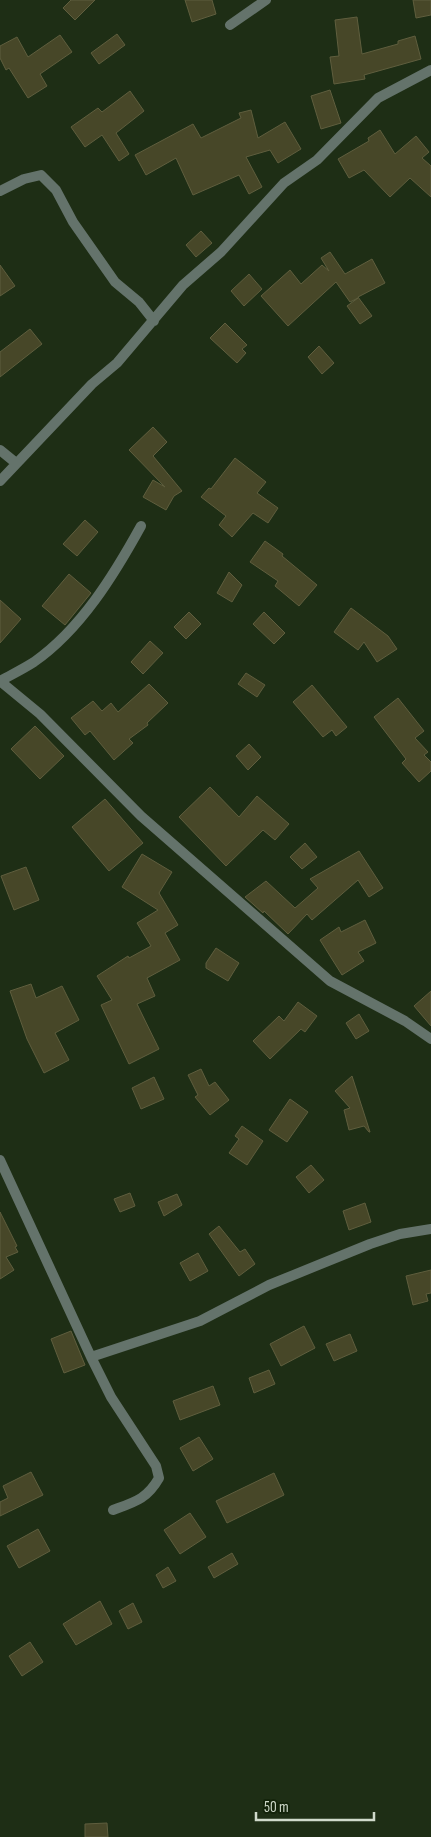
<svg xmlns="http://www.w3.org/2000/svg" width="431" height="1837" viewBox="0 0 431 1837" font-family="'Sofia Sans Condensed',sans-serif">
<rect width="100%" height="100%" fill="#1e2e15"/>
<!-- building -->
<path fill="#474728" stroke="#5f5e3e" d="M 71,0 L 95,0 L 75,20 L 63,8 Z
M 185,0 L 212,0 L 216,14 L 192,22 Z
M 413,0 L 431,0 L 431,15 L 416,18 Z
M 357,17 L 362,54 L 398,44 L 398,41 L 415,36 L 421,59 L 364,75 L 365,79 L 334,84 L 330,57 L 339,56 L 335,20 Z
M 117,34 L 125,45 L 99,64 L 91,53 Z
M 60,35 L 72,52 L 40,74 L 47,86 L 28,98 L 9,68 L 6,70 L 0,58 L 0,46 L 17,37 L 28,57 Z
M 330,90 L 341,123 L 321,129 L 311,96 Z
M 130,91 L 144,111 L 116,133 L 129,154 L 119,161 L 102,135 L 85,147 L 71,127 L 98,108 L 102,112 Z
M 251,110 L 258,138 L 285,122 L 301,149 L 278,163 L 270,150 L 246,157 L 262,187 L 249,194 L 239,175 L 193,195 L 176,158 L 146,175 L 135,155 L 193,124 L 201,138 L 241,118 L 239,113 Z
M 380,130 L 395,154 L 416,136 L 429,152 L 422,158 L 431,166 L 431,197 L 410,178 L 390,197 L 364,170 L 349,178 L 338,159 L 369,141 L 368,138 Z
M 201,231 L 212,243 L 196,257 L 186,245 Z
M 330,252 L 345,274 L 372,259 L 385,283 L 358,297 L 372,316 L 360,324 L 347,306 L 358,298 L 350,302 L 336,282 L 288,326 L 261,296 L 290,270 L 301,284 L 322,265 L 329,271 L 321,258 Z
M 0,265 L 15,286 L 0,296 Z
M 249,274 L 262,289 L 244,306 L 231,291 Z
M 225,323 L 247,345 L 242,349 L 246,353 L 237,363 L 210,338 Z
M 30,329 L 42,344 L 0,377 L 0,352 Z
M 319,346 L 334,363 L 322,374 L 308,357 Z
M 153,427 L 167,442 L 153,456 L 182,491 L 174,496 L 166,510 L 143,497 L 153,480 L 165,487 L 129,450 Z
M 235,458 L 266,482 L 257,493 L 278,508 L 268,523 L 253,513 L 232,537 L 219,525 L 226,516 L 201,497 L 209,488 L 211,489 Z
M 85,520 L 98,532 L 77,556 L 63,544 Z
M 265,541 L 283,554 L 282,556 L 317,585 L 299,606 L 275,586 L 278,581 L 250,562 Z
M 229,572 L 242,585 L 232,602 L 217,593 Z
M 69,574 L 91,593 L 65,625 L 42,606 Z
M 0,600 L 21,619 L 0,643 Z
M 351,608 L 388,636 L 397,649 L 377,662 L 364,642 L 358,650 L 334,632 Z
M 189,612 L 201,624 L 186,639 L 174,627 Z
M 264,612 L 285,633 L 274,644 L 253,624 Z
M 150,641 L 163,653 L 143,674 L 131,662 Z
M 246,673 L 265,685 L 257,697 L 238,684 Z
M 149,684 L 168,703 L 147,723 L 148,725 L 129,739 L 133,743 L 114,760 L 90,731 L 85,735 L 71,718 L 93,701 L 102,711 L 111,703 L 118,712 Z
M 312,685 L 347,727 L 336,736 L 332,730 L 323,737 L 293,702 Z
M 398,698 L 424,731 L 415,738 L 428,752 L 424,755 L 431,762 L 431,771 L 419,782 L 402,763 L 406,759 L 374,717 Z
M 35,726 L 64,756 L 40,779 L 11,749 Z
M 249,744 L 261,757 L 248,770 L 236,756 Z
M 210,787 L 239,817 L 257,796 L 289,824 L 275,840 L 263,830 L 226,866 L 179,817 Z
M 105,799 L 143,843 L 109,871 L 72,827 Z
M 305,843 L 317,857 L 302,869 L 290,857 Z
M 359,851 L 383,888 L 369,897 L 358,880 L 312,920 L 307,914 L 288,934 L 264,911 L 263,913 L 245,897 L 266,881 L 295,908 L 318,888 L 310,879 Z
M 142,854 L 172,872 L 159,893 L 178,925 L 165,933 L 180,960 L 147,978 L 155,996 L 137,1004 L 159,1049 L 129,1064 L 101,1005 L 112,1000 L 97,976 L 128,956 L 129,958 L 151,946 L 137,923 L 158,910 L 122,887 Z
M 26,867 L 39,900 L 14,910 L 1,876 Z
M 365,920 L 376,943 L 358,952 L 364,961 L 342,975 L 320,940 L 339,927 L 341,932 Z
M 216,948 L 239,963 L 228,981 L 206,968 L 206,963 Z
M 31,984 L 36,998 L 62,986 L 79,1020 L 55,1033 L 69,1060 L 44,1073 L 27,1039 L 10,991 Z
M 431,991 L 431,1026 L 414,1006 Z
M 298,1002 L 317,1016 L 305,1032 L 301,1029 L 270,1059 L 253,1041 L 279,1016 L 284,1021 Z
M 359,1014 L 369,1031 L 356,1039 L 346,1023 Z
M 201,1069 L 209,1086 L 215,1082 L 229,1100 L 210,1115 L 195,1097 L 198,1095 L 188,1075 Z
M 352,1076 L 370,1132 L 369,1132 L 364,1126 L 349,1130 L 344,1110 L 350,1108 L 335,1091 Z
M 154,1077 L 164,1099 L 141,1109 L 132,1088 Z
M 290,1099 L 308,1112 L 287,1142 L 269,1130 Z
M 242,1126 L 263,1141 L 247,1165 L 229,1153 L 239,1139 L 235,1136 Z
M 311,1165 L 324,1180 L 309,1193 L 296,1177 Z
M 130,1193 L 135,1206 L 120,1212 L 114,1199 Z
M 177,1194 L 182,1205 L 164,1216 L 158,1202 Z
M 365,1203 L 371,1222 L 349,1230 L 343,1211 Z
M 0,1212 L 17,1246 L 15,1247 L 18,1252 L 6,1257 L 14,1270 L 0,1279 Z
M 219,1226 L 240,1252 L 245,1249 L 255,1264 L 239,1276 L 209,1234 Z
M 198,1253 L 208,1271 L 190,1281 L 180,1263 Z
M 431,1270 L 431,1293 L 426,1294 L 428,1301 L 413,1305 L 406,1276 Z
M 304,1326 L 315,1348 L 281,1366 L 270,1344 Z
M 71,1331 L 85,1365 L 64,1373 L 51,1339 Z
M 350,1334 L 357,1351 L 334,1361 L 326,1344 Z
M 269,1370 L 275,1384 L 254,1393 L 249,1378 Z
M 213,1386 L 220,1405 L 180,1420 L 173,1401 Z
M 199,1437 L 213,1459 L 193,1471 L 180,1448 Z
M 31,1472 L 43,1495 L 0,1516 L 0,1502 L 8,1498 L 3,1486 Z
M 274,1473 L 284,1495 L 227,1523 L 216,1501 Z
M 190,1513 L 206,1537 L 180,1554 L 164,1530 Z
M 38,1529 L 50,1551 L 19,1568 L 7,1546 Z
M 232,1553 L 238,1564 L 214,1578 L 208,1567 Z
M 168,1567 L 176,1581 L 163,1588 L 156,1575 Z
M 100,1601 L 112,1624 L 76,1645 L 63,1624 Z
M 133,1603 L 142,1622 L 128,1629 L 119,1611 Z
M 30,1642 L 43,1662 L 22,1676 L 9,1656 Z
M 107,1823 L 108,1837 L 85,1837 L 85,1824 Z"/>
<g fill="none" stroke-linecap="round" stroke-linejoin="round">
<!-- street -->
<path stroke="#64736b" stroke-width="10" d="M 230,25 L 266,0
M 0,191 L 24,179 L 41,175 L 56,190 L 73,222 L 115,282 L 139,302 L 154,321
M 0,450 L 16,463
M 0,481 L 92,384 L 117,363 L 183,285 L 221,252 L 284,183 L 317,160 L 378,98 L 431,70
M 0,681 L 40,714 L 141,816 L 330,981 L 405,1021 L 431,1039
M 0,681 C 11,675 23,669 34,662 C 81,629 114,575 141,526
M 0,1160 L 91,1357 L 111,1397 L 156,1466 L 159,1478 C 147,1499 135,1502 113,1510
M 91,1357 L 200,1321 L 269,1285 L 370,1244 L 400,1234 L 431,1229"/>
</g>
<!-- scale -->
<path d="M256 1812v8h118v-8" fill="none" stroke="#d0dacb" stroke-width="2.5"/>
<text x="264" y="1812" font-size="15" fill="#d0dacb" stroke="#14240b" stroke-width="4" paint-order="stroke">50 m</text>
</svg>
